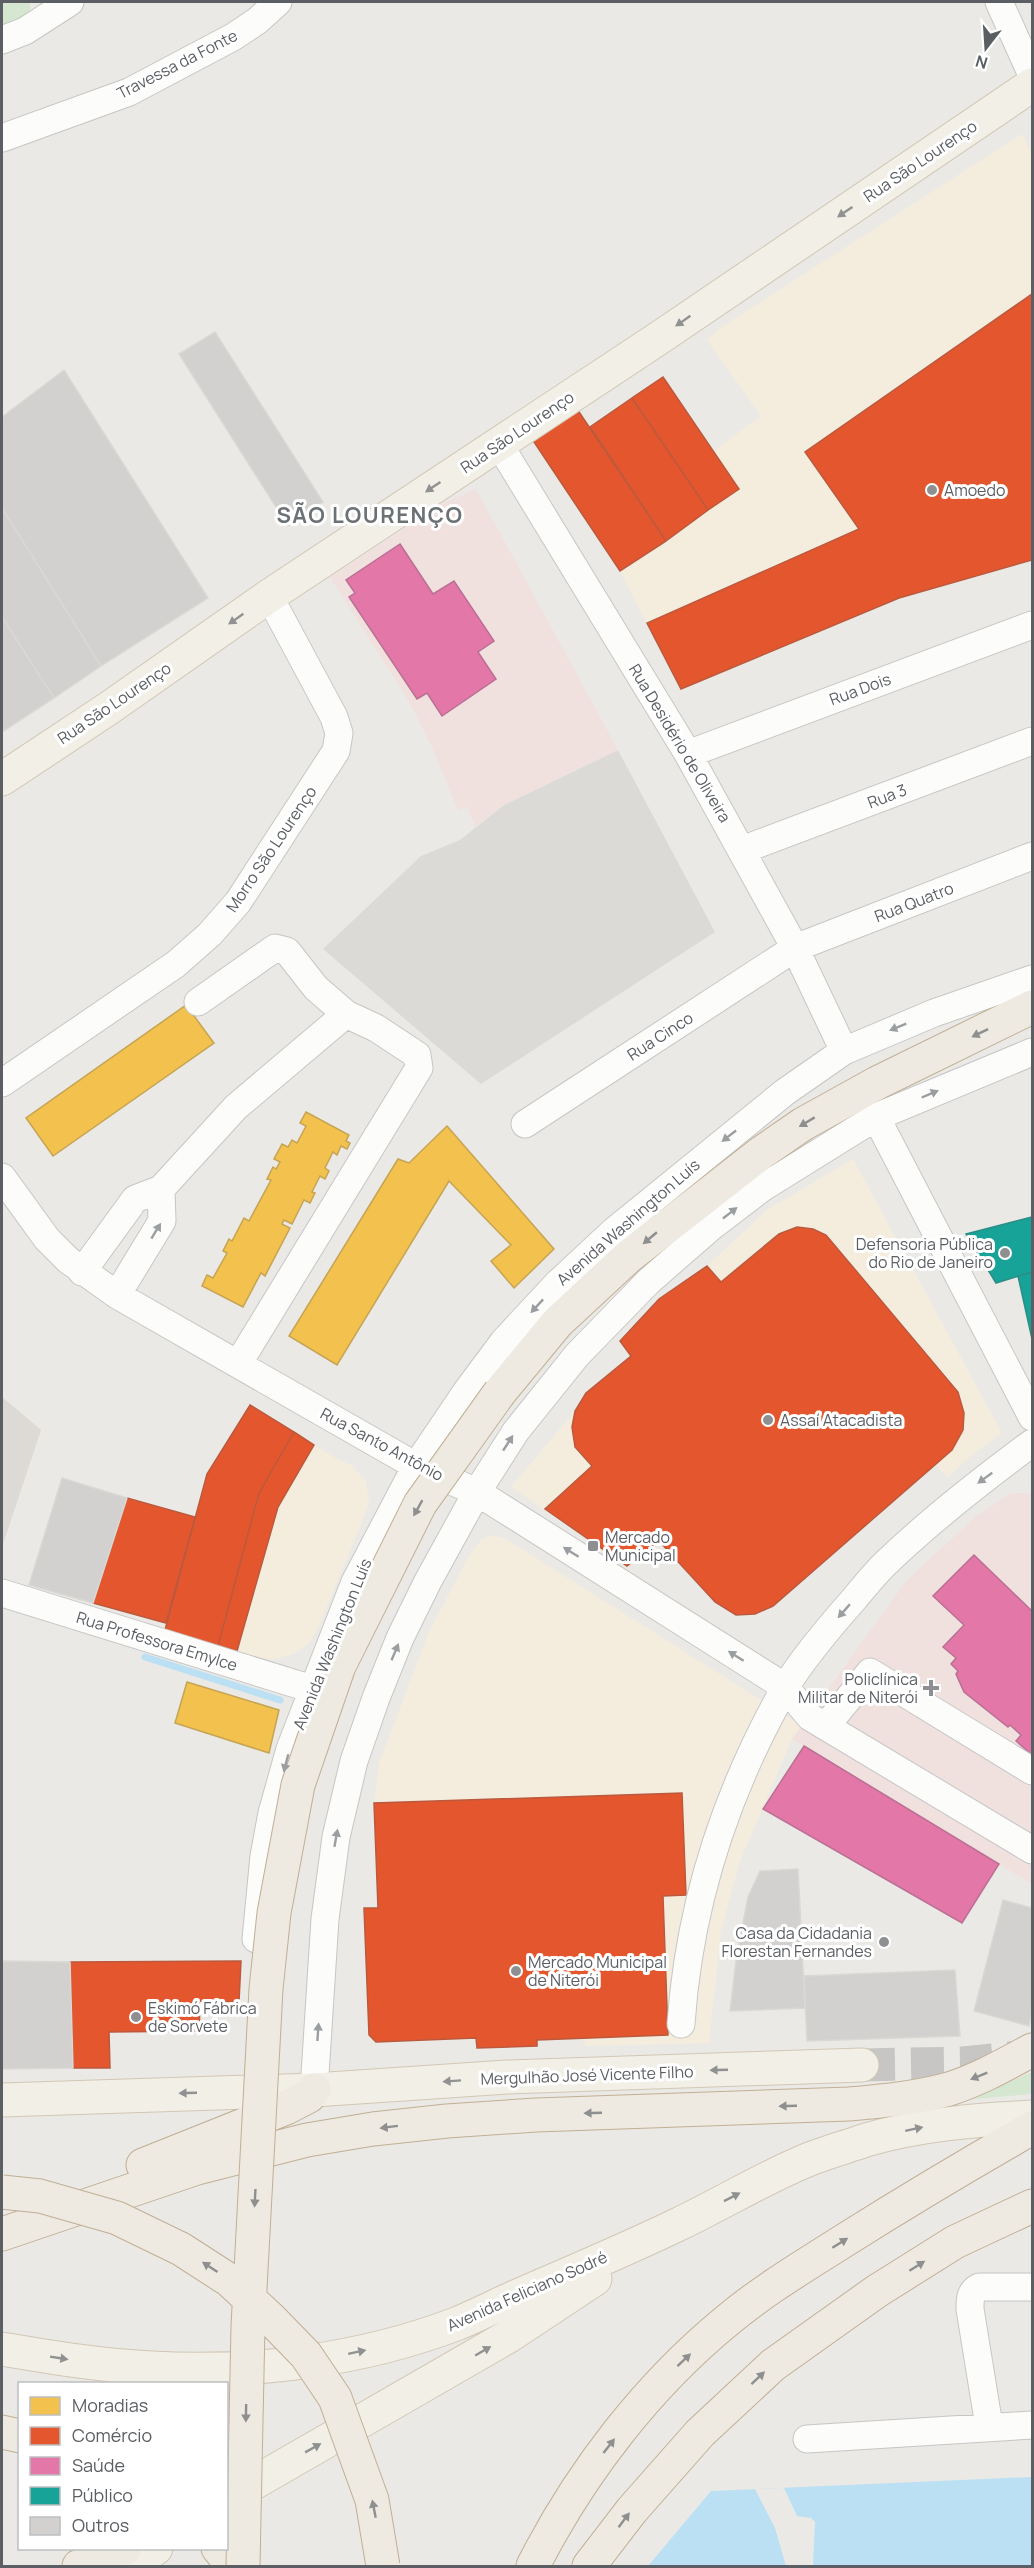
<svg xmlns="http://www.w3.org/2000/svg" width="1034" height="2568" viewBox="0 0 1034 2568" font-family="Manrope,sans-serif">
<rect width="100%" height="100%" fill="#ebe9e5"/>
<!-- commercial -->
<path fill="#f4edde" d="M 1022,134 L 1032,154 L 1032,560 L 899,598 L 681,689 L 620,571 L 739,489 L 711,453 L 761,416 L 707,340 L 720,328 Z
M 853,1159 L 1002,1433 L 974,1453 L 948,1477 L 935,1465 L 773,1606 L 755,1614 L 736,1615 L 659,1541 L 627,1566 L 511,1487 L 575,1411 L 586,1393 L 631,1356 L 620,1341 L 659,1300 L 707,1266 L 767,1210 Z
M 250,1405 L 337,1459 L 351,1465 L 366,1481 L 369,1501 L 364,1517 L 318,1628 L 309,1643 L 294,1654 L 274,1659 L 256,1658 L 165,1630 L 207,1474 Z
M 491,1535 L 506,1539 L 802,1726 L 792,1739 L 740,1861 L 721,1930 L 709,2043 L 585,2046 L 584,2038 L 538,2040 L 537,2046 L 477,2048 L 476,2038 L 376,2042 L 369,2035 L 364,1908 L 378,1907 L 374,1803 L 379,1764 L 428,1634 L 470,1554 L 482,1539 Z"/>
<!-- industrial -->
<path fill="#dcdad6" d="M 618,750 L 715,932 L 481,1084 L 323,949 L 421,856 L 460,840 L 504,805 Z"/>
<!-- education -->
<path fill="#ddd9d5" d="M 2,1397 L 41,1430 L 2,1547 Z"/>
<!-- medical -->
<path fill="#f0e1df" d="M 476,489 L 618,750 L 504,805 L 475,827 L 467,807 L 458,810 L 431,745 L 411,705 L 330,577 L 444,503 Z
M 1011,1493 L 1032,1493 L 1032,1884 L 792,1739 L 907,1580 L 975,1517 Z"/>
<!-- green -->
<path fill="#d5e6d1" d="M 2,2 L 30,2 L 30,13 L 2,33 Z
M 1032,2072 L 1032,2094 L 973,2099 Z"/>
<!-- water -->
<path fill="#bbe0f4" d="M 1032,2477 L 1032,2566 L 648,2566 L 711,2491 Z"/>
<!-- pier -->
<path fill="#ebe9e5" d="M 784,2488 L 797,2516 L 811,2518 L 815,2522 L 813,2566 L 786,2566 L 775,2528 L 755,2489 Z"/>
<!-- homes -->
<path fill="#f2c14e" stroke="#c5a454" stroke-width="1.5" d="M 186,1005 L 214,1043 L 53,1156 L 26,1118 Z
M 306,1112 L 349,1135 L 346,1141 L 350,1143 L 347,1149 L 341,1146 L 337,1155 L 333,1152 L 325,1168 L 329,1171 L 325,1179 L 320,1176 L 312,1192 L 315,1193 L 310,1203 L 304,1200 L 292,1224 L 284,1220 L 282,1224 L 290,1228 L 265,1276 L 261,1273 L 243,1307 L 202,1286 L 207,1275 L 213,1278 L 227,1253 L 223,1251 L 229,1239 L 232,1241 L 244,1218 L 249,1221 L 271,1180 L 267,1179 L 273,1167 L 276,1169 L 280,1162 L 274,1159 L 282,1144 L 288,1147 L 292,1140 L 297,1143 L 306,1126 L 300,1123 Z
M 447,1126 L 554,1249 L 514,1288 L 491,1261 L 511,1245 L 449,1181 L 337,1365 L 289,1336 L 398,1159 L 409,1163 Z
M 187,1682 L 279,1710 L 269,1753 L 175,1723 Z"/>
<!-- shops -->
<path fill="#e4572e" stroke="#bb593e" stroke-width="1.5" d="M 1032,294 L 1032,560 L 899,598 L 681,689 L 647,623 L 859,529 L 805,452 Z
M 663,377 L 739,489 L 708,510 L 632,398 Z
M 632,398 L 708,510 L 666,541 L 590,427 Z
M 575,406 L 666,541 L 620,571 L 530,436 Z
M 797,1227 L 813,1229 L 826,1235 L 958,1392 L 964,1413 L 963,1430 L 952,1450 L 773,1606 L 755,1614 L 736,1615 L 715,1602 L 659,1541 L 627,1566 L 545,1509 L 592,1466 L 575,1447 L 572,1427 L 575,1411 L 586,1393 L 631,1356 L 620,1341 L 659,1299 L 707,1266 L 721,1282 L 779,1234 Z
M 250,1405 L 294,1432 L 259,1493 L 218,1646 L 165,1630 L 207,1474 Z
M 294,1432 L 314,1445 L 278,1507 L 237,1651 L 218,1646 L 259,1493 Z
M 127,1498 L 195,1517 L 166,1623 L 93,1603 Z
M 682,1793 L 686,1895 L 663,1896 L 668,2035 L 537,2040 L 537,2046 L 477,2048 L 476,2038 L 376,2042 L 369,2035 L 364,1908 L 378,1908 L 374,1803 Z
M 241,1961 L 239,2002 L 199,2001 L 200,2031 L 109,2032 L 110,2068 L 73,2068 L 70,1962 Z"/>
<!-- health -->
<path fill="#e377a8" stroke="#ba7093" stroke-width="1.5" d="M 400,544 L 433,594 L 454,581 L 494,641 L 478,652 L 496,679 L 442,716 L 427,693 L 417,699 L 349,597 L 355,593 L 346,580 Z
M 974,1555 L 1032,1611 L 1032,1755 L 1016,1741 L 1021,1735 L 1010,1725 L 1008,1727 L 964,1692 L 956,1674 L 958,1671 L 951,1664 L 956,1658 L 943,1647 L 964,1625 L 933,1596 Z
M 804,1746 L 999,1864 L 962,1923 L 763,1809 Z"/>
<!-- public -->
<path fill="#17a398" stroke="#2b8f88" stroke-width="1.5" d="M 1032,1217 L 1032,1272 L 996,1283 L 966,1234 Z
M 1032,1272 L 1032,1339 L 1018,1276 Z"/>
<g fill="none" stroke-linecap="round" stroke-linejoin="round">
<!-- stream -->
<path stroke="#bbe0f4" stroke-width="7" d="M 145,1657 L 280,1700"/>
</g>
<!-- building -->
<path fill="#d2d1cf" stroke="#dad8d4" stroke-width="1.5" d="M 215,332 L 323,502 L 288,526 L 179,354 Z
M 64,370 L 208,598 L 101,666 L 2,508 L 2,417 Z
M 2,508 L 101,666 L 54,698 L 2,617 Z
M 2,617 L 54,698 L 2,732 Z
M 62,1478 L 127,1498 L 93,1603 L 29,1585 Z
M 798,1869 L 805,2008 L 730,2011 L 737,1953 L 748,1897 L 760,1871 Z
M 1003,1900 L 1032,1908 L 1032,2012 L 1029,2026 L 974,2011 Z
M 2,1961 L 70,1962 L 73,2068 L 2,2069 Z
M 955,1970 L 960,2036 L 807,2041 L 804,1976 Z"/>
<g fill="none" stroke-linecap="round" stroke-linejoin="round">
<!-- major-tunnel -->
<path stroke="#c7c6c4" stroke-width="33" stroke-dasharray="33 16" stroke-linecap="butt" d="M 862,2065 L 964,2063 L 1019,2057"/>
<defs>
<path id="minor" d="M 999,2 L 1032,75
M 2,40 L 25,31 L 70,2
M 2,138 L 129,92 L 233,37 L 257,21 L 278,2
M 499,444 L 688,754 L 795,948 L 844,1051
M 688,754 L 1032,625
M 742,850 L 1032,741
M 198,1002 L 275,948 L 287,951 L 316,988 L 346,1014
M 2,1083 L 176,964 L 210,934 L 238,902 L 336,751 L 339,733 L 334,717 L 269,596
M 876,1117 L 1032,1417
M 525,1124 L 795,948 L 1032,856
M 2,1177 L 47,1239 L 68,1260 L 117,1295 L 416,1466 L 477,1492 L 785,1687 L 810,1717 L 1032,1850
M 82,1272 L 135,1199 L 161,1189 L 236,1107 L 346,1014 L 376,1028 L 417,1055 L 419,1068 L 238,1364
M 117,1295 L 162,1221 L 161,1189
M 2,1593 L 312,1689
M 826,1726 L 870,1672 L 1032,1771
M 256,1939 L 264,1856 L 272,1813 L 290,1749 L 355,1582 L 416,1466 L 466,1392 L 504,1341 L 557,1284 L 614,1231 L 785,1092 L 844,1051 L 934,1013 L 1032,979
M 681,2024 C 689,1906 726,1792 785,1688 C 802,1659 832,1624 855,1598 C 865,1586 876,1572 888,1561 C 933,1518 982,1480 1032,1443
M 314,2090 L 325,1919 L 336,1837 L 354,1761 L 376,1698 L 400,1638 L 428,1581 L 477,1492 L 516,1431 L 577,1355 L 649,1281 L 711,1227 L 762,1188 L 876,1117 L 1032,1052
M 989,2426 L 970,2309 C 970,2299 970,2292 979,2287 L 1032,2287
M 807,2439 L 1032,2425"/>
<path id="major" d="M 2,779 L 109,708 L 269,596 L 659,338 L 1032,85
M 2,2100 L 314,2090 L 507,2077 L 862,2065
M 2,2349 C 51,2357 102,2366 152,2368 C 253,2374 361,2360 456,2324 C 476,2316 495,2306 515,2297 C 570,2273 625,2250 679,2224 C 721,2204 762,2179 805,2161 C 824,2153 846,2147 866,2140 C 920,2124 977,2120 1032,2117
M 226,2499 L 509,2336 L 595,2279
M 132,2566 L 156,2548"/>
<path id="highway" d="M 500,1392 L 557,1323 L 628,1257 L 761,1153 L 803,1124 L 877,1083 L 1032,1007
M 143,2165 L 286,2108 L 309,2096 L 314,2090
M 2,2234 L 197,2168 L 307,2140 L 373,2129 L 447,2121 L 536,2115 L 849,2104 C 882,2101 917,2098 949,2089 C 978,2080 1006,2064 1032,2050
M 2,2432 L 20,2436
M 218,2548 L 233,2566
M 79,2566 L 125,2548
M 533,2566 C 580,2473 648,2385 729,2319 C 765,2289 806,2265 845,2240 C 907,2201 969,2164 1032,2128
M 589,2566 L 632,2510 L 700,2433 L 773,2365 L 877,2291 L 955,2242 L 1032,2206"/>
</defs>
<!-- minor casing -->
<use href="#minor" stroke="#c6c6c6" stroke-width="29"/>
<!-- major casing -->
<use href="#major" stroke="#d1c7b5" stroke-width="35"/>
<!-- highway casing -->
<use href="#highway" stroke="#c0af94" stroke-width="35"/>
<!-- minor -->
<use href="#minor" stroke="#fcfcfb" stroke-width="27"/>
<!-- major -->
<use href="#major" stroke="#f2efe7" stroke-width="33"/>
<!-- highway -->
<use href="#highway" stroke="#eee9e1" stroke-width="33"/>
<defs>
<path id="highway-bridge" d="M 2,2192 L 40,2196 L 117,2218 L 181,2249 L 229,2280 L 270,2318 L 306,2355 L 335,2398 L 372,2500 L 383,2566
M 243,2566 L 248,2326 L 266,1989 L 274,1913 L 298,1785 L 339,1666 L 420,1504 L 500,1392"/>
</defs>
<!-- highway-bridge casing -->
<use href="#highway-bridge" stroke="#c0af94" stroke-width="35" stroke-linecap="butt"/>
<!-- highway-bridge -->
<use href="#highway-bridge" stroke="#eee9e1" stroke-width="33"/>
</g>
<!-- one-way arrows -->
<defs><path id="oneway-solid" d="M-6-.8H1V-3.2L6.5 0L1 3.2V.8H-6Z" transform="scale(1.5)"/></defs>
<g fill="#909191">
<use href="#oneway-solid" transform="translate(845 212) rotate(146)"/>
<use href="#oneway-solid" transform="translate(683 321) rotate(145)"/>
<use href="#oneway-solid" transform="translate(433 487) rotate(146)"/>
<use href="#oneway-solid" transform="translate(236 619) rotate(145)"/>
<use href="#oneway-solid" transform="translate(719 2070) rotate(178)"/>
<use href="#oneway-solid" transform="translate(452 2081) rotate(176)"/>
<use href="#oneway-solid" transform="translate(188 2093) rotate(178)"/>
<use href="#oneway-solid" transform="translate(914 2129) rotate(-12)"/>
<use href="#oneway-solid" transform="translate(732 2197) rotate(-27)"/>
<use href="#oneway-solid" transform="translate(483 2351) rotate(-30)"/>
<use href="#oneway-solid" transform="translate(357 2352) rotate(-12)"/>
<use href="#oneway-solid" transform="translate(59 2358) rotate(9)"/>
<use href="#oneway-solid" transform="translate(313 2448) rotate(-29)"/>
</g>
<g fill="#9b9ea0">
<use href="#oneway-solid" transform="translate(898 1027) rotate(158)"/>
<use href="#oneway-solid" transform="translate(930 1094) rotate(-23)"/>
<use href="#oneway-solid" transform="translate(729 1136) rotate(142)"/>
<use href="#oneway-solid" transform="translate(730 1213) rotate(-38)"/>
<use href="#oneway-solid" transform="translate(156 1231) rotate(-59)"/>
<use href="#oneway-solid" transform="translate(537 1306) rotate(133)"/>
<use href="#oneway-solid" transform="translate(508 1443) rotate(-57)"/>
<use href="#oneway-solid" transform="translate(985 1478) rotate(144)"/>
<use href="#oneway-solid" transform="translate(571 1552) rotate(-148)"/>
<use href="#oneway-solid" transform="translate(844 1611) rotate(131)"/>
<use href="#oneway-solid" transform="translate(395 1652) rotate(-67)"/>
<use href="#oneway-solid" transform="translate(736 1656) rotate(-148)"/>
<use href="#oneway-solid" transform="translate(286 1763) rotate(105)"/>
<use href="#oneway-solid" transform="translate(336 1838) rotate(-80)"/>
<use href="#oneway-solid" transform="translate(318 2032) rotate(-86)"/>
</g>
<g fill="#8e8f8f">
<use href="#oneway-solid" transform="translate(980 1033) rotate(154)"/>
<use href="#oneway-solid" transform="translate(807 1122) rotate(149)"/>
<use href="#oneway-solid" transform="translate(650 1238) rotate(140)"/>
<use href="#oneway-solid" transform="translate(418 1508) rotate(119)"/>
<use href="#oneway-solid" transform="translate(979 2076) rotate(158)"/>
<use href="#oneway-solid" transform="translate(788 2106) rotate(178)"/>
<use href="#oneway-solid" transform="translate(593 2113) rotate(178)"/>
<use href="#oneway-solid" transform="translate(389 2127) rotate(173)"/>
<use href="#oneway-solid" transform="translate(255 2198) rotate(93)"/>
<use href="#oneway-solid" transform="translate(840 2243) rotate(-32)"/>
<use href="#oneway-solid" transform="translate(917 2266) rotate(-32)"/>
<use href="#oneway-solid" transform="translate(210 2267) rotate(-147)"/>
<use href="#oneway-solid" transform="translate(684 2360) rotate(-43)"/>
<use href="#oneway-solid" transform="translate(758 2378) rotate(-43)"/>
<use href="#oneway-solid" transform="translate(246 2413) rotate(91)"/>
<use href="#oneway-solid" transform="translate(609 2446) rotate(-52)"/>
<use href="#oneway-solid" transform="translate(374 2509) rotate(-101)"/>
<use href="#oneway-solid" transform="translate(624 2520) rotate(-53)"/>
</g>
<!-- markers -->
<g fill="#8d8f90" stroke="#fff" stroke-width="2">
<circle cx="932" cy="490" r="6"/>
<circle cx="1005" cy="1253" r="6"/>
<circle cx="768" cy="1420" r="6"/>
<rect x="587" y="1540" width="12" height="12" rx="3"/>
<path d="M928 1679h6v6h6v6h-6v6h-6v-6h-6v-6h6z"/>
<circle cx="884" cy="1942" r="6"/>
<circle cx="516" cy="1971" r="6"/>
<circle cx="136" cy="2017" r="6"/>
</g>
<g text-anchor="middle" stroke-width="6" stroke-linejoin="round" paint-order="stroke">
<!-- street labels -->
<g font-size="16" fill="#5b5f63" stroke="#fff">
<text transform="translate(177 64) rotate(-27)" y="6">Travessa da Fonte</text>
<text transform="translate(920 161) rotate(-34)" y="6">Rua São Lourenço</text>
<text transform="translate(517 432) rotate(-34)" y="6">Rua São Lourenço</text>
<text transform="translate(860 689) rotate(-20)" y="6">Rua Dois</text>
<text transform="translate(114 703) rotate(-34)" y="6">Rua São Lourenço</text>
<text transform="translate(680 743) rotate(59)" y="6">Rua Desidério de Oliveira</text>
<text transform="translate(887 796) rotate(-21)" y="6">Rua 3</text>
<text transform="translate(271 849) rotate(-56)" y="6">Morro São Lourenço</text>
<text transform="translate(914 902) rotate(-21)" y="6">Rua Quatro</text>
<text transform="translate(660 1036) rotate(-33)" y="6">Rua Cinco</text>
<text transform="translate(628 1222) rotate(-41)" y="6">Avenida Washington Luís</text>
<text transform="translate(382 1444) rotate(28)" y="6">Rua Santo Antônio</text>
<text transform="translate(157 1641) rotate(17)" y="6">Rua Professora Emylce</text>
<text transform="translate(332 1644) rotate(-68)" y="6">Avenida Washington Luís</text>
<text transform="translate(587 2075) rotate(-2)" y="6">Mergulhão José Vicente Filho</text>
<text transform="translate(527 2291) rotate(-24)" y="6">Avenida Feliciano Sodré</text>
</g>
<!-- poi labels -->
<g font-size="16" fill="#5b5f63" stroke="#fff" text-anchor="start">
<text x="944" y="496">Amoedo</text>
<text x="993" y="1250" text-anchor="end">Defensoria Pública<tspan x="993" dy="18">do Rio de Janeiro</tspan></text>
<text x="780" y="1426">Assaí Atacadista</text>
<text x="605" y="1543">Mercado<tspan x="605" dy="18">Municipal</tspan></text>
<text x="918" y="1685" text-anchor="end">Policlínica<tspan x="918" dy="18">Militar de Niterói</tspan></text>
<text x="872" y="1939" text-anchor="end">Casa da Cidadania<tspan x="872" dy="18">Florestan Fernandes</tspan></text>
<text x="528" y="1968">Mercado Municipal<tspan x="528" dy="18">de Niterói</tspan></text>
<text x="148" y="2014">Eskimó Fábrica<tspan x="148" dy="18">de Sorvete</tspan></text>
</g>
<!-- district labels -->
<g font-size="22" font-weight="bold" letter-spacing="1.5" fill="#6c7175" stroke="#fff">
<text x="370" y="523">SÃO LOURENÇO</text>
</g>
</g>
<!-- border -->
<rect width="1034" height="2568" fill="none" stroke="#5b5f63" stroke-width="6"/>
<!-- legend -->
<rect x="18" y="2382" width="210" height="168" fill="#ffffff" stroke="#bdbfc1" stroke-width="1.5"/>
<rect x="30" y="2397" width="30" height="18" fill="#f2c14e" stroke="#bdbfc1" stroke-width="1.5"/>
<text x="72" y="2412" font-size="18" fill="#5b5f63">Moradias</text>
<rect x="30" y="2427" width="30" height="18" fill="#e4572e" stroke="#bdbfc1" stroke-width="1.5"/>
<text x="72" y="2442" font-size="18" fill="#5b5f63">Comércio</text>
<rect x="30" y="2457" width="30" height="18" fill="#e377a8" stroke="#bdbfc1" stroke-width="1.5"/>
<text x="72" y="2472" font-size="18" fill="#5b5f63">Saúde</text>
<rect x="30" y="2487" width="30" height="18" fill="#17a398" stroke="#bdbfc1" stroke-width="1.5"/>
<text x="72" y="2502" font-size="18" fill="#5b5f63">Público</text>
<rect x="30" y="2517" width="30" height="18" fill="#d2d1cf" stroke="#bdbfc1" stroke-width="1.5"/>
<text x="72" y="2532" font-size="18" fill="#5b5f63">Outros</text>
<!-- north arrow -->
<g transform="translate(986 48) rotate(197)" stroke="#ffffff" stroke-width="4.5" paint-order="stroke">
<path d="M0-4.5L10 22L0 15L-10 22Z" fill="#5b5f63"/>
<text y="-9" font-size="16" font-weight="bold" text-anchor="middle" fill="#5b5f63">N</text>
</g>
</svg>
